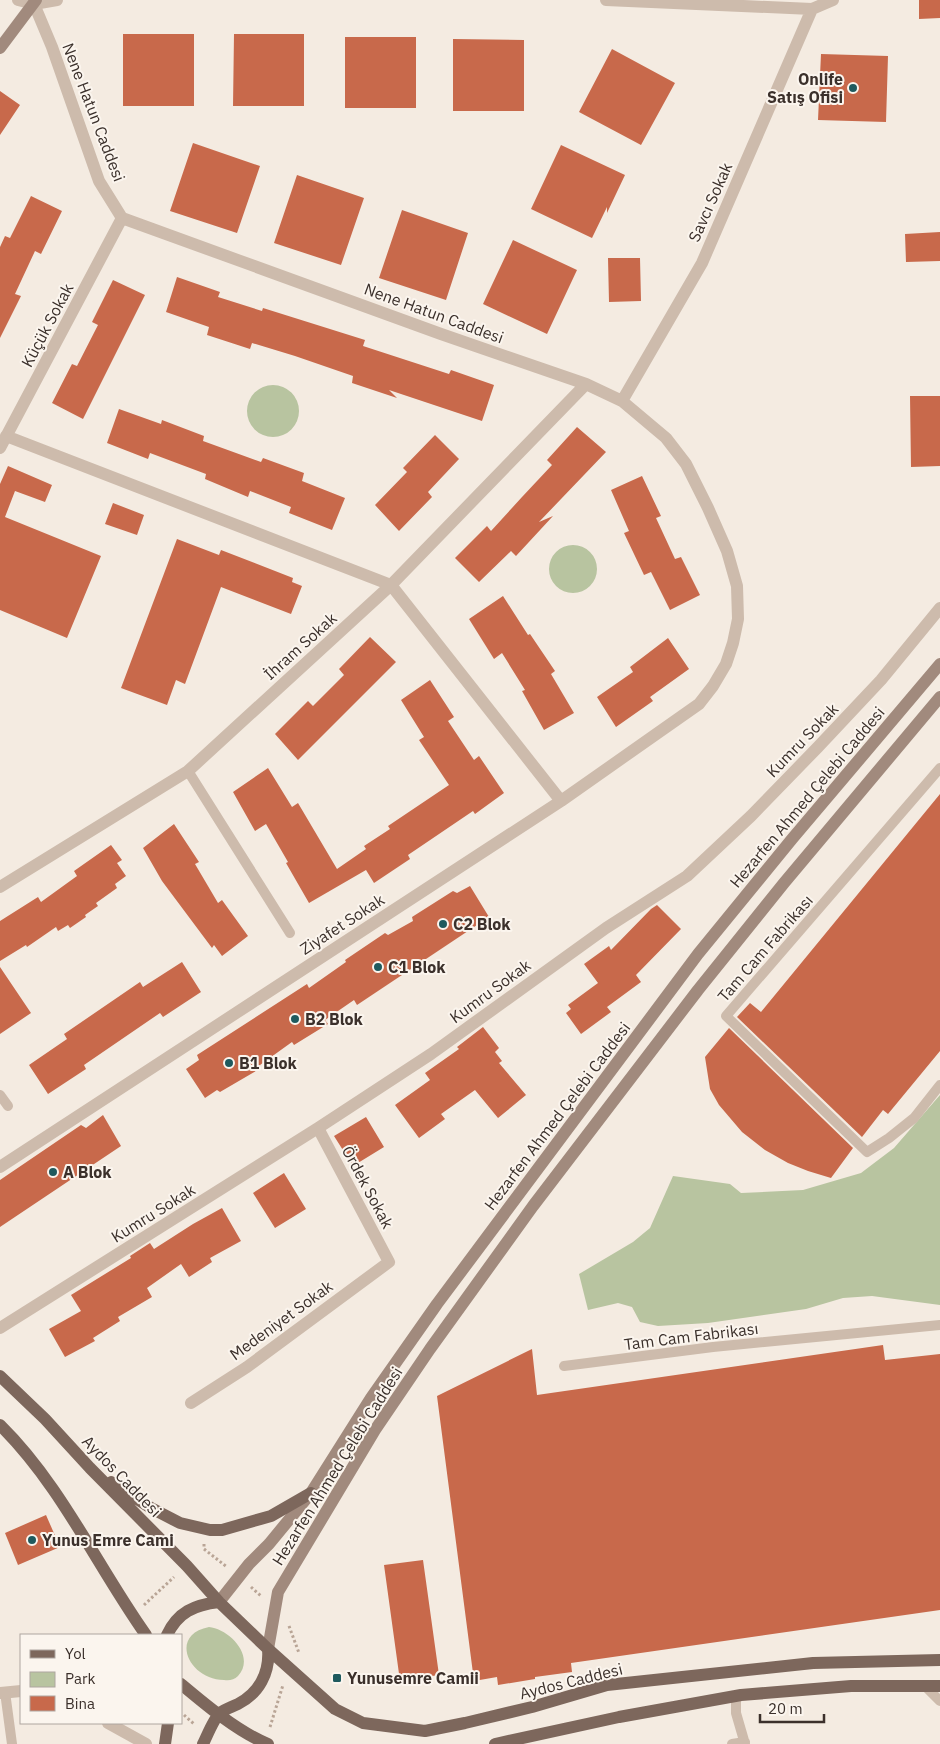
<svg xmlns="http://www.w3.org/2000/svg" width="940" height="1744" viewBox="0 0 940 1744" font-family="'IBM Plex Sans',sans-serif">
<rect width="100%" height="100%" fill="#f4ebe1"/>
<!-- green -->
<path fill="#b8c4a0" d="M247 411a26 26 0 1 1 52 0a26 26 0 1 1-52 0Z
M549 569a24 24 0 1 1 48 0a24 24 0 1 1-48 0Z
M 940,1095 L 940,1305 L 872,1296 L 843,1298 L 806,1309 L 708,1323 L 658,1326 L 640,1322 L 632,1307 L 618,1303 L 588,1310 L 579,1274 L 633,1242 L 650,1228 L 673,1176 L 730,1184 L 741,1193 L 803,1190 L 861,1173 L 894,1148 Z
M 209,1627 C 229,1629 256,1656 238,1676 C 234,1680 229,1681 224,1680 C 189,1680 168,1635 209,1627 Z"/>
<!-- building -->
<path fill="#c8694b" d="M 919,0 L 940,0 L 940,18 L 919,19 Z
M 123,34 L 194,34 L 194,106 L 123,106 Z
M 234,34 L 304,34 L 304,106 L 233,106 Z
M 345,37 L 416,37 L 416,108 L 345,108 Z
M 453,39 L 524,40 L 524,111 L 453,111 Z
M 612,49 L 675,83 L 641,145 L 579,112 Z
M 821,54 L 888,56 L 886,122 L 818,120 Z
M 0,91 L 20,105 L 0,135 Z
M 193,143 L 260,166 L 237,233 L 170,211 Z
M 561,145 L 625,175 L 607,213 L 607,207 L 592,238 L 531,209 Z
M 297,175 L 364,198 L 341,265 L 274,243 Z
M 31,196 L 62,211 L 41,254 L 35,251 L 15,294 L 21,296 L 0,338 L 0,247 L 5,236 L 10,238 Z
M 402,210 L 468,233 L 446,300 L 379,278 Z
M 940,232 L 940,261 L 906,262 L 905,234 Z
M 513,240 L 577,270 L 547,334 L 483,304 Z
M 608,258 L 640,258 L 641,301 L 609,302 Z
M 177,277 L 220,292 L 218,297 L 262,311 L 263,308 L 365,340 L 363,346 L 449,374 L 451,370 L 494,385 L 482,421 L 389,390 L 397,398 L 352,383 L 353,376 L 295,356 L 252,343 L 250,349 L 207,335 L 209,327 L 166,312 Z
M 113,280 L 145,295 L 83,419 L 52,403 L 72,364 L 77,366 L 98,325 L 92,322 Z
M 910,396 L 940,396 L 940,466 L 911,467 Z
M 119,409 L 161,424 L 162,420 L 204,436 L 203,441 L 261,462 L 263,458 L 304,473 L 302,481 L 345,498 L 332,530 L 289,513 L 291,507 L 250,491 L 248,497 L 205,479 L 206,474 L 150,453 L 148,459 L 107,443 Z
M 577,427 L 606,452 L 539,522 L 553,516 L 516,556 L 511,551 L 479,582 L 455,558 L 487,526 L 491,531 L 522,497 L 552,465 L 547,460 Z
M 435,435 L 459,459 L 428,492 L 432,497 L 399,531 L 375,505 L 407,472 L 403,468 Z
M 8,466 L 52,485 L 45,502 L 15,491 L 5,517 L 101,556 L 67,638 L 0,610 L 0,484 Z
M 642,476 L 661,516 L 656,518 L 675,559 L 681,557 L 700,595 L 670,610 L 651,572 L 644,575 L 624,533 L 629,531 L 611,490 Z
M 113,503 L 144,515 L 137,535 L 105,524 Z
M 177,539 L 219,555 L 221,550 L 293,578 L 292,582 L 302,586 L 291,614 L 221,587 L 185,684 L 176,680 L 167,705 L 121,688 Z
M 503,596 L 528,635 L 530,634 L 555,671 L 551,674 L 574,713 L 544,730 L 522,691 L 525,690 L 502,653 L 494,659 L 469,619 Z
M 370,637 L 396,662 L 298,760 L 275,734 L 308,701 L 313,706 L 344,675 L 339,669 Z
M 668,638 L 689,669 L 650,697 L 653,701 L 616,727 L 597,697 L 633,672 L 630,667 Z
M 430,680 L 454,717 L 448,721 L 474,760 L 479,756 L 504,793 L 475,814 L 473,811 L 408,855 L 410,859 L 374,883 L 366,870 L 309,903 L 286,863 L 288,862 L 266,824 L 255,831 L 233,792 L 268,768 L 292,807 L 298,803 L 337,869 L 366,849 L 364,846 L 390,829 L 388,826 L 449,785 L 419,740 L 424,737 L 401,700 Z
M 940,794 L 940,1051 L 888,1114 L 883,1110 L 862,1137 L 737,1017 L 750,1003 L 761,1012 Z
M 174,824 L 199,862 L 195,864 L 218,903 L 222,900 L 248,936 L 222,956 L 214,945 L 212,948 L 162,881 L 143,848 Z
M 111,845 L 122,860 L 117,863 L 126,876 L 115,884 L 117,888 L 96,903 L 98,906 L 85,915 L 86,917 L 70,928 L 68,925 L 58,931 L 56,927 L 27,947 L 26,945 L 0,961 L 0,921 L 38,897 L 41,902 L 77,876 L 74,871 Z
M 470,886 L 489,917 L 357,1005 L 354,1000 L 325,1020 L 328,1024 L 294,1045 L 292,1042 L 260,1065 L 261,1068 L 220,1092 L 217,1090 L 205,1098 L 186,1069 L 199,1060 L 197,1055 L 307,984 L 309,988 L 346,962 L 345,960 L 385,933 L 388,935 L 413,921 L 412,917 L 453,891 L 457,893 Z
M 657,905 L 681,929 L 636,975 L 641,982 L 607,1007 L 611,1012 L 581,1034 L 566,1013 L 571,1009 L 568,1005 L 598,983 L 584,964 L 609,946 L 611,950 L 651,909 Z
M 182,962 L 201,992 L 163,1017 L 160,1013 L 84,1065 L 86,1069 L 48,1094 L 29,1065 L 67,1039 L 64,1034 L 140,982 L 143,987 Z
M 0,967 L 31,1013 L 0,1034 Z
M 483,1027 L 499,1048 L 495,1052 L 502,1061 L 499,1063 L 526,1095 L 498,1118 L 475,1090 L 441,1114 L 445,1119 L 419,1138 L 395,1105 L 430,1080 L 425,1073 L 459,1049 L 457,1047 Z
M 729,1028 L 853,1148 L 831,1178 L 808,1171 L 788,1163 L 765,1150 L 742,1132 L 719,1105 L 710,1089 L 705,1057 Z
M 103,1115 L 121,1146 L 0,1227 L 0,1180 L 81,1125 L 86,1128 Z
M 366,1117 L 384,1147 L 353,1166 L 334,1136 Z
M 284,1173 L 306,1209 L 275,1228 L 253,1193 Z
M 222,1208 L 241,1241 L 210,1258 L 212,1262 L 189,1277 L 181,1264 L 147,1288 L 152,1297 L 118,1317 L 120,1321 L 93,1338 L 95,1341 L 65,1357 L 49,1329 L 81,1311 L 71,1295 L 131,1258 L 130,1256 L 150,1243 L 154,1249 L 193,1224 Z
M 883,1345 L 885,1360 L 940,1354 L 940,1610 L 571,1663 L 572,1672 L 535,1677 L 535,1679 L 498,1685 L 497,1677 L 474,1681 L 437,1396 L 532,1349 L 537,1395 Z
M 46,1515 L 60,1547 L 18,1565 L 5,1533 Z
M 423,1560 L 439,1675 L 400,1681 L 384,1565 Z"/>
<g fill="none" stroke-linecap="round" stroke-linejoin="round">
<!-- path -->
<path stroke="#b9a596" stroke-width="3" stroke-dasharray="2.5 2.5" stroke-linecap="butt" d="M 204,1544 L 204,1549 L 227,1567
M 251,1587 L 261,1596
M 144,1605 L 174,1577
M 289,1626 L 299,1653
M 184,1715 L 194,1724
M 270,1727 L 283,1685"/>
<!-- lane -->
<path stroke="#cdbbac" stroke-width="10" d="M 940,768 L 726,1016 L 867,1152 L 889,1138 L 914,1118 L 940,1085
M 188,771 L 290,933
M 0,1095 L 8,1106
M 564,1366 L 713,1347 L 940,1325
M 925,1686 L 940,1701
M 5,1692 L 12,1744
M 736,1696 L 736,1713 L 745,1744
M 732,1744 L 745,1742"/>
<!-- street -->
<path stroke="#cdbbac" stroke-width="12" d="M 18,0 L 34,4 L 57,0
M 606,0 L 812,9 L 833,0
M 622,401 L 702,263 L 812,9
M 6,436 L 391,585 L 561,801
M 0,448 L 122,218
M 0,887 L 188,771 L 391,585 L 586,384
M 0,1167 L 561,801 L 699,704 L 713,686 L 726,664 L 733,643 L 738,619 L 737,586 L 727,551 L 708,508 L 686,464 L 666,438 L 622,401 L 586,384 L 441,334 L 122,218 L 99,181 L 52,47 L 34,4
M 0,1328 L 318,1128 L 431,1054 L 606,928 L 687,876 L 751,816 L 818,747 L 881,680 L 940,608
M 191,1403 L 247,1367 L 389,1262 L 318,1128
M 0,1693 L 21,1691
M 108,1723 L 146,1744"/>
<!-- secondary -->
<path stroke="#a18a7d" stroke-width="12" d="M 0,48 L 36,0
M 219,1602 L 249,1564 L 269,1544 L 311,1493 L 371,1398 L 437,1304 L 698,954 L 792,839 L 940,664
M 268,1649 L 278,1592 L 375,1430 L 430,1349 L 533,1206 L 698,990 L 784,883 L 940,697"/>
<!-- primary -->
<path stroke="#7d675c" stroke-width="12" d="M 0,1376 L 45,1419 L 90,1468 L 187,1566 L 219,1602 L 268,1649 L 335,1709 L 363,1723 L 425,1731 L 465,1723 L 532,1707 L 607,1685 L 813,1663 L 940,1660
M 0,1425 C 61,1485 97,1566 146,1635
M 111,1482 L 151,1508 L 180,1523 L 210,1530 L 222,1530 L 271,1516 L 311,1493
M 167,1635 C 178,1612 194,1605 219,1602
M 181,1684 C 206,1705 238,1732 268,1744
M 165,1744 L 168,1723
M 203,1744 C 207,1736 214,1718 220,1713 C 225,1709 232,1707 238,1704 C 259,1693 270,1673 268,1649
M 495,1744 L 619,1717 L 741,1695 L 851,1686 L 940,1686"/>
</g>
<!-- markers -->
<g fill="#1f5a5e" stroke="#fbf5ee" stroke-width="2">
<circle cx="853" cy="88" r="5"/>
<circle cx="443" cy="924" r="5"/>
<circle cx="378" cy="967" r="5"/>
<circle cx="295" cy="1019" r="5"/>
<circle cx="229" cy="1063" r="5"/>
<circle cx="53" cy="1172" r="5"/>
<circle cx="32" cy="1540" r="5"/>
<rect x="332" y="1673" width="10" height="10" rx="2.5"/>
</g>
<g text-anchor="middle" stroke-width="4" stroke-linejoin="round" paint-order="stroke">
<!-- poi labels -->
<g font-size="16" font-weight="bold" fill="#3b302b" stroke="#fbf5ee" text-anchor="start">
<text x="843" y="85" text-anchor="end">Onlife<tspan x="843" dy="18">Satış Ofisi</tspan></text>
<text x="453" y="930">C2 Blok</text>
<text x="388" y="973">C1 Blok</text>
<text x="305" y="1025">B2 Blok</text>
<text x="239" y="1069">B1 Blok</text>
<text x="63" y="1178">A Blok</text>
<text x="42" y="1546">Yunus Emre Cami</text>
<text x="347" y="1684">Yunusemre Camii</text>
</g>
<!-- street labels -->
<g font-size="16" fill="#3b302b" stroke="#fbf5ee">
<text transform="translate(94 112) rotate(69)" y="6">Nene Hatun Caddesi</text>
<text transform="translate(710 202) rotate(-66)" y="6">Savcı Sokak</text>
<text transform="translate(434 313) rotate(20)" y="6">Nene Hatun Caddesi</text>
<text transform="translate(47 325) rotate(-62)" y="6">Küçük Sokak</text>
<text transform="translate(300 646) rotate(-42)" y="6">İhram Sokak</text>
<text transform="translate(802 740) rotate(-46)" y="6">Kumru Sokak</text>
<text transform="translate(807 797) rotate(-50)" y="6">Hezarfen Ahmed Çelebi Caddesi</text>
<text transform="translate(342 924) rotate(-33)" y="6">Ziyafet Sokak</text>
<text transform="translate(765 948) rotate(-49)" y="6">Tam Cam Fabrikası</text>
<text transform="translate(490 991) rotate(-36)" y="6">Kumru Sokak</text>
<text transform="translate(557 1116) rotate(-53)" y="6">Hezarfen Ahmed Çelebi Caddesi</text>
<text transform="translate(368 1187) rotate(62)" y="6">Ördek Sokak</text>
<text transform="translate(153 1213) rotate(-32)" y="6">Kumru Sokak</text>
<text transform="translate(281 1320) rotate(-36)" y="6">Medeniyet Sokak</text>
<text transform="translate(691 1336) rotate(-7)" y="6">Tam Cam Fabrikası</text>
<text transform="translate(337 1466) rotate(-58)" y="6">Hezarfen Ahmed Çelebi Caddesi</text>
<text transform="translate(122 1476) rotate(46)" y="6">Aydos Caddesi</text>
<text transform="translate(571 1681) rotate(-14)" y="6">Aydos Caddesi</text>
</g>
</g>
<!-- legend -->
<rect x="20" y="1634" width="162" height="90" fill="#fbf5ee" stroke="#aea6a0"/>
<rect x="30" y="1650" width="25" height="8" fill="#7d675c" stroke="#aea6a0"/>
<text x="65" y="1659" font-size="15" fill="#3b302b">Yol</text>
<rect x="30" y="1672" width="25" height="15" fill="#b8c4a0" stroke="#aea6a0"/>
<text x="65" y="1684" font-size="15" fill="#3b302b">Park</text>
<rect x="30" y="1696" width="25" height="15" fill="#c8694b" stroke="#aea6a0"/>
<text x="65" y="1709" font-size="15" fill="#3b302b">Bina</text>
<!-- scale -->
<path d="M760 1714v8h64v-8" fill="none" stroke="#3b302b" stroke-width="2.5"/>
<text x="768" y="1714" font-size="15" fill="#3b302b" stroke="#fbf5ee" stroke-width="4" paint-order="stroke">20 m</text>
</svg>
